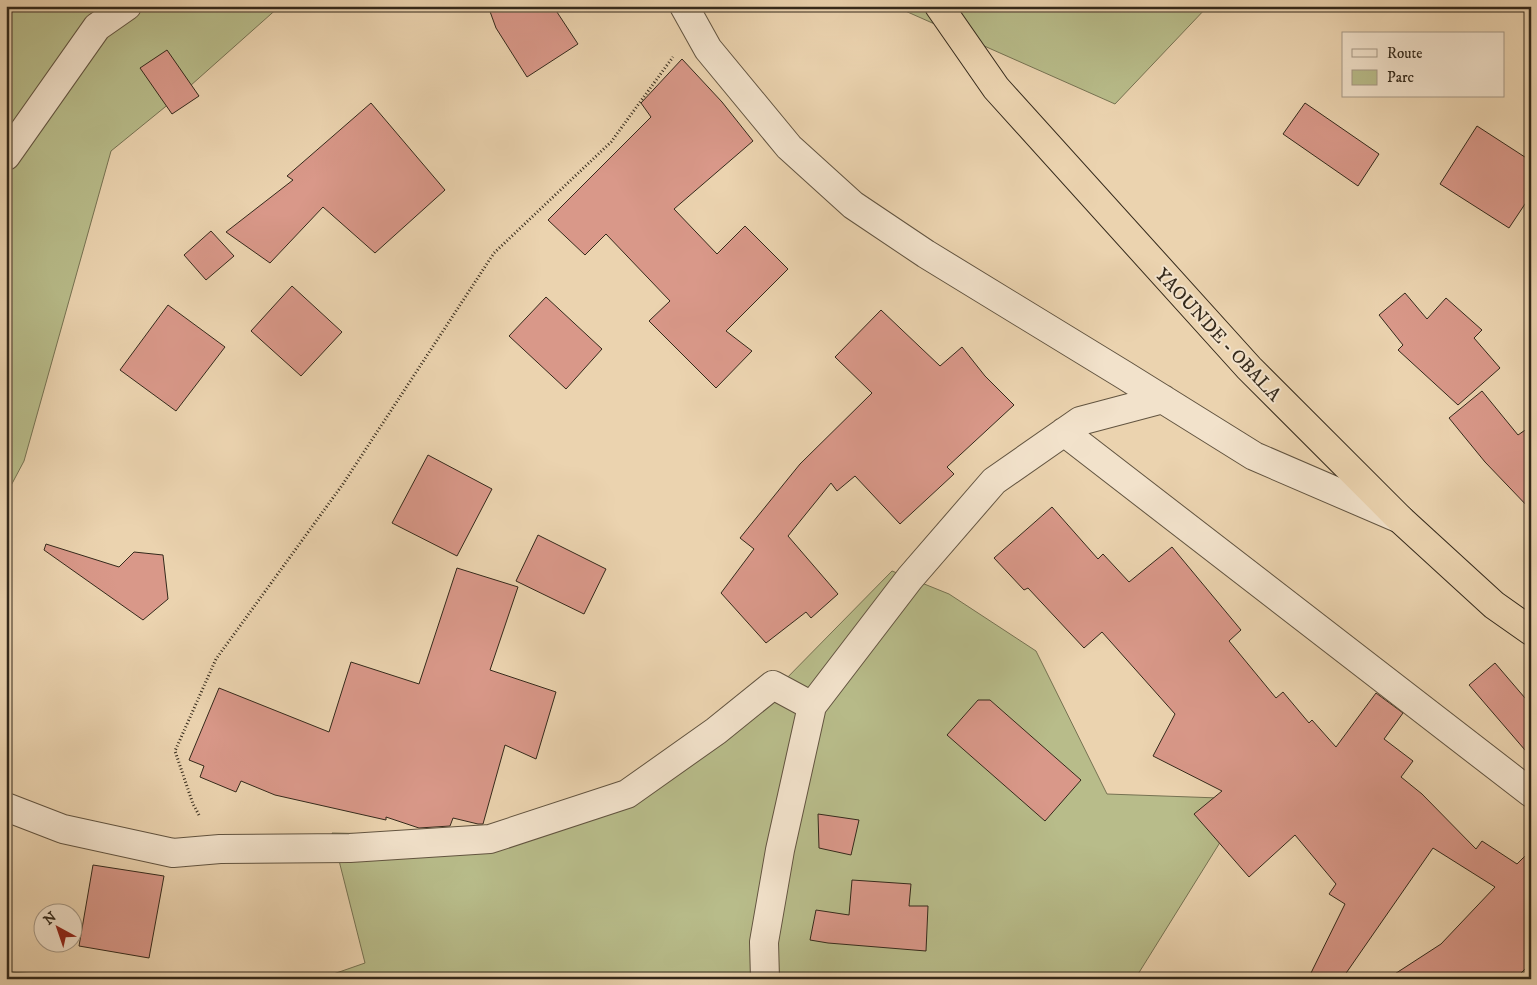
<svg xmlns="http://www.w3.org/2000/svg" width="1537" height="985" viewBox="0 0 1537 985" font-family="'IM FELL DW Pica',serif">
<rect width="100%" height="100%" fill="#ebd3af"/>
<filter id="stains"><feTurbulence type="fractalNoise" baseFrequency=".004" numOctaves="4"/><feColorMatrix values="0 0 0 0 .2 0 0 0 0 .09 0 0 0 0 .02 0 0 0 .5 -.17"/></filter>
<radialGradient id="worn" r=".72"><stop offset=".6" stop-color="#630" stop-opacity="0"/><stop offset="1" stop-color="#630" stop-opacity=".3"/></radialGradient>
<!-- green -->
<path fill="#b8bc8a" stroke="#767252" d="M 6,6 L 280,6 L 181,94 L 111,151 L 24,461 L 6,495 Z
M 894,6 L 1208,6 L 1115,104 Z
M 892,571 L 949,594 L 1036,651 L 1107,794 L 1247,799 L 1135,979 L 319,979 L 365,963 L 332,833 L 478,836 L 624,792 L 779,686 Z
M 6,970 L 9,972 L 112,979 L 6,979 Z"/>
<!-- building -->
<path fill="#d99889" stroke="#34291b" d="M 488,6 L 553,6 L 578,44 L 527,77 L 496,28 Z
M 167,50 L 199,96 L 172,114 L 140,68 Z
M 682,59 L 722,102 L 753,141 L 674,209 L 717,254 L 745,226 L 788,269 L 726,331 L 752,351 L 716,388 L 649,321 L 670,301 L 606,234 L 585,255 L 548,220 L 651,117 L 641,103 Z
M 371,103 L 445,190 L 375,253 L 323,207 L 270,263 L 226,232 L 293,180 L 287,176 Z
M 1305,103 L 1379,154 L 1358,186 L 1283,134 Z
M 1477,126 L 1531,161 L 1531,195 L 1509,228 L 1440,184 Z
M 211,231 L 234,256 L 206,280 L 184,255 Z
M 292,286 L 342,332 L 301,376 L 251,331 Z
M 1405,293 L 1427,319 L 1446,298 L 1482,330 L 1474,338 L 1500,368 L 1458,405 L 1398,350 L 1403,345 L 1379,315 Z
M 546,297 L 602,349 L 566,389 L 509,336 Z
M 168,305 L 225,347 L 176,411 L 120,370 Z
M 881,310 L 940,366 L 962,347 L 985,376 L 1014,405 L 947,467 L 954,474 L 900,524 L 855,476 L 837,491 L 831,483 L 788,536 L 838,594 L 811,618 L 806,612 L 766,643 L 721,593 L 754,549 L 740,538 L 800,464 L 872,393 L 835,357 Z
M 1482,391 L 1518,435 L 1531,426 L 1531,510 L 1485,462 L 1449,418 Z
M 428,455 L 492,489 L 457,556 L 392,523 Z
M 1052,507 L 1098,559 L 1103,554 L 1129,582 L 1172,547 L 1241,630 L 1229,641 L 1276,698 L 1283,692 L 1309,723 L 1312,720 L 1336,747 L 1376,693 L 1403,713 L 1384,739 L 1413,761 L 1401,777 L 1422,794 L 1476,849 L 1482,841 L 1517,864 L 1531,850 L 1531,963 L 1515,979 L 1387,979 L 1441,944 L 1495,887 L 1433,848 L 1342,979 L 1308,979 L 1345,904 L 1329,894 L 1336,884 L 1295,835 L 1249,877 L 1194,814 L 1222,791 L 1153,756 L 1175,714 L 1102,632 L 1084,648 L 1028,588 L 1024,590 L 994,558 Z
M 538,535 L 606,569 L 584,614 L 516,581 Z
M 46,544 L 119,567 L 134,552 L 163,555 L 168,599 L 143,620 L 44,550 Z
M 457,568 L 518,587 L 490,670 L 556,692 L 536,759 L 505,745 L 483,824 L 478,824 L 453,818 L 450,826 L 419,828 L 386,817 L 386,820 L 275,795 L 241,781 L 236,792 L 200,777 L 204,766 L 189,760 L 219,688 L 329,732 L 351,662 L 419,684 Z
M 1495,663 L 1531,705 L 1531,757 L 1469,685 Z
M 978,700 L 990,700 L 1081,780 L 1045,821 L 947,735 Z
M 818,814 L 859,820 L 851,855 L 819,848 Z
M 93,865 L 164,876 L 149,958 L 79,946 Z
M 852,880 L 911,884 L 909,906 L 928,906 L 926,951 L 828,943 L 810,940 L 816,910 L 849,915 Z"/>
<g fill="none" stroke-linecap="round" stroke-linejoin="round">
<defs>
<path id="street" d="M 684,6 L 708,49 L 789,147 L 853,205 L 926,254 L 1124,375 L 1254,456 L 1400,519
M 6,156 L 97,27 L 127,6
M 1064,432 L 1531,793
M 6,807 L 63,829 L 173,853 L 220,849 L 350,848 L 490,839 L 627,794 L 716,731 L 773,685 L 812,706
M 765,979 L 764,942 L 780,850 L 812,706 L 910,578 L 994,481 L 1080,421 L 1163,399"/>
<path id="highway" d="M 939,6 L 996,88 L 1249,368 L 1400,519 L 1494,605 L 1531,631"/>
</defs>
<!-- street casing -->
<use href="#street" stroke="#625440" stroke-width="30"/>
<!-- highway casing -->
<use href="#highway" stroke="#34291b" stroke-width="30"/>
<!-- path -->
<path stroke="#34291b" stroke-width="3" stroke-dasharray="1 2.5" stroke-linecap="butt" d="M 199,815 L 193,804 L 175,751 L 216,659 L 343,484 L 494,253 L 611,142 L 673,57"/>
<!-- street -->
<use href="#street" stroke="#f2e2cb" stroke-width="28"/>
<!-- highway -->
<use href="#highway" stroke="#ebd3af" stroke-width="28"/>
</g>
<g text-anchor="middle" stroke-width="4" stroke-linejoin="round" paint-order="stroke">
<!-- street labels -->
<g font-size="19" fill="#34291b" stroke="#f2e2cb">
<text transform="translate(1219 334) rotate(47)" y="7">YAOUNDE - OBALA</text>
</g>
</g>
<!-- margin -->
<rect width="1537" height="985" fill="none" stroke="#ebd3af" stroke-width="25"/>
<rect x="8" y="8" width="1522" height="970" fill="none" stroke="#34291b" stroke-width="2.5"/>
<rect x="12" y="12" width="1512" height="960" fill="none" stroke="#34291b"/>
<!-- legend -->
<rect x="1342" y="32" width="162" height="65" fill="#f2e2cb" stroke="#a69885"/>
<rect x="1352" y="49" width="25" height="8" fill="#f2e2cb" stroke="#a69885"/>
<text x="1387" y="58" font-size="15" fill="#34291b">Route</text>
<rect x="1352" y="70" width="25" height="15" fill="#b8bc8a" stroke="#a69885"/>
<text x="1387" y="82" font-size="15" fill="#34291b">Parc</text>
<!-- north arrow -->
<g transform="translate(58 928) rotate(320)"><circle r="24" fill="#f2e2cb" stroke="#a69885"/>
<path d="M0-4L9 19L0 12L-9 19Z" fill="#8f2418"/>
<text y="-8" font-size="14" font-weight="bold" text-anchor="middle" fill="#34291b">N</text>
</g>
<rect width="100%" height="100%" filter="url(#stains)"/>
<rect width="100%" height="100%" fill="url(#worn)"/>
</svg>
